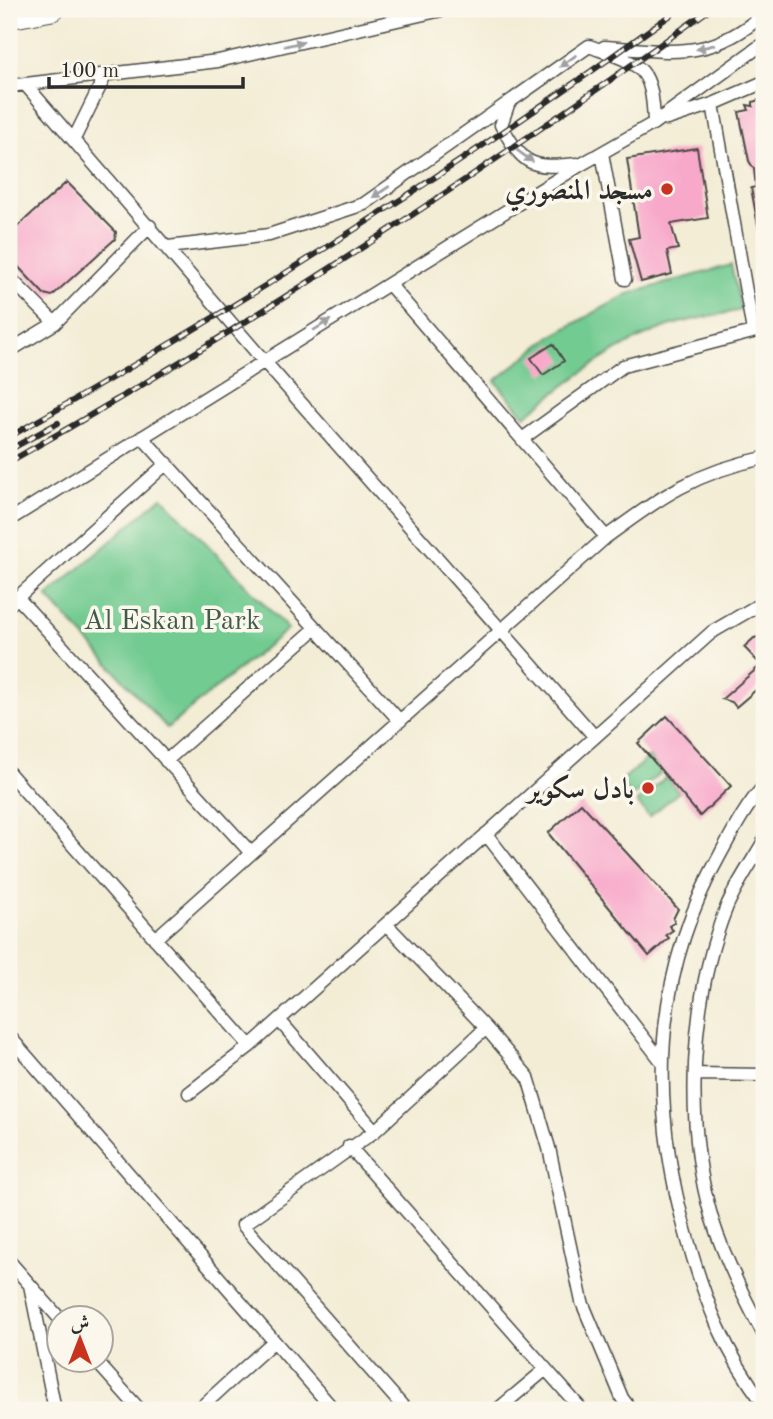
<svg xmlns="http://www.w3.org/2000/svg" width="773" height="1419" viewBox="0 0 773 1419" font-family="'Old Standard TT',Amiri,serif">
<rect width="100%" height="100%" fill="#fbf7ec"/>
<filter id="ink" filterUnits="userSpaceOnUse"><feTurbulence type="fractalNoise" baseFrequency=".0143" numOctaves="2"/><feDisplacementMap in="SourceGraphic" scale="14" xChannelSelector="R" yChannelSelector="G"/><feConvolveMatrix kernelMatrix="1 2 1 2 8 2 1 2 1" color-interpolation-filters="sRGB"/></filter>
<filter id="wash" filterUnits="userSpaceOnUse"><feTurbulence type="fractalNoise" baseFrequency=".00686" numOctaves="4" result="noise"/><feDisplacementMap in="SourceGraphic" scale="28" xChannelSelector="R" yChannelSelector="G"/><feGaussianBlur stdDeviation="1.57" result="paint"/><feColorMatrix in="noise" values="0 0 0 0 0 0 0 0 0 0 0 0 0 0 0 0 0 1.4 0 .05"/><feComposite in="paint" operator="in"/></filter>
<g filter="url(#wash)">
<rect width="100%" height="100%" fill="#f3edd6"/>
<!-- green -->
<path fill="#72cb91" stroke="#4e7b5e" stroke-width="2" d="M 731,265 L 741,310 C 719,315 695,318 672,325 C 616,343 571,380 525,416 L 495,381 L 550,337 L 628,294 Z
M 162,497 L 288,629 L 167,728 L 47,596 Z
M 649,757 L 662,772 L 632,797 L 620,782 Z
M 666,777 L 679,792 L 649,817 L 637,802 Z"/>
<g id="blocks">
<!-- building -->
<path fill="#f8a9ca" d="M 764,98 L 764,230 L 759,231 L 751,188 L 756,187 L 754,169 L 749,161 L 739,112 L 749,110 L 747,105 L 753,106 L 753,102 Z
M 697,148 L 708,218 L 671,224 L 678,249 L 667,251 L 672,274 L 641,282 L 629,239 L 639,237 L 627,159 Z
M 67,182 L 116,232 L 115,239 L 52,296 L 44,294 L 9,257 L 9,234 Z
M 553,344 L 564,361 L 543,375 L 531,358 Z
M 764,636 L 764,683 L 736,707 L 732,702 L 722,699 L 761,665 L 744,647 L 754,638 Z
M 667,716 L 731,786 L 700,816 L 638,743 Z
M 581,803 L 678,909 L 673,919 L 675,922 L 669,926 L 673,930 L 666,935 L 669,938 L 649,956 L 548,833 Z"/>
</g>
</g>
<g filter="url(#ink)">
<use href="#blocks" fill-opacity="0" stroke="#494845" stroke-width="2"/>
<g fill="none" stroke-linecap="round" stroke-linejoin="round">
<defs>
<path id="minor" d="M 604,47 C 673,51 708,62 764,14
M 25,84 L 264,361 L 595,737
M 9,86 L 218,61 L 446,9
M 713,104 L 753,331
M 508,105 L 501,125 C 524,166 531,169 577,164
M 667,119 L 713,104 L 764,82
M 74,139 L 106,74
M 602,153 L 625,279
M 168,247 L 269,235 L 364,204 L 589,46 C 641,65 652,64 654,123
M 9,277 L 55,323
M 389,284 L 606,537
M 9,351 L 55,323 L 150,226
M 142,437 L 400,721
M 522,439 L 623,366 L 764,329
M 9,520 L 582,164 L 654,123 L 764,43
M 17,597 L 251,853
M 9,605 L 167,463
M 166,761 L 316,628
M 9,773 L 250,1046
M 764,786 C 746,806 734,829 721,853 C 652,976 649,1103 687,1237 C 705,1301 724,1351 764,1404
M 486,834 L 660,1059
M 764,841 C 752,862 737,883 727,906 C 690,997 684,1125 712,1219 C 725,1260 744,1298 764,1335
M 386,924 L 486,1028 L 528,1077 L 549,1148 L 582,1302 L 622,1398 L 631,1410
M 155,939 L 606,537 C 661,497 695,472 764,458
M 279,1020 L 375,1131
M 9,1036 L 334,1410
M 696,1074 L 764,1075
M 189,1093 L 250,1046 L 712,632 L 764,602
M 349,1146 L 582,1410
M 9,1261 L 60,1319
M 30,1285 L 55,1410
M 95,1360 L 140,1410
M 198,1410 L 274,1341
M 406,1410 L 243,1225 L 375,1131 L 486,1028
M 497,1410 L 546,1369"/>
<path id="motorway" d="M 9,17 L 52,9"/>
</defs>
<!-- minor casing -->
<use href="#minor" stroke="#494845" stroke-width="15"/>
<!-- motorway casing -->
<use href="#motorway" stroke="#494845" stroke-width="25"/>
<!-- minor -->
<use href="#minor" stroke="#fff" stroke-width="12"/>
<!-- motorway -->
<use href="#motorway" stroke="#fff" stroke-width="23"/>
<defs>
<path id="rail" d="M 9,437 C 240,307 464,164 679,9
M 9,450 L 58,423
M 9,462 C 252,325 484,172 710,9"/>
</defs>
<!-- rail casing -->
<use href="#rail" stroke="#2b2b2b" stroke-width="6"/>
<!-- rail -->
<use href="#rail" stroke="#fbf7ec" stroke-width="3.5" stroke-dasharray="10" stroke-linecap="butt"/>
</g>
<!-- one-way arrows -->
<defs><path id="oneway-solid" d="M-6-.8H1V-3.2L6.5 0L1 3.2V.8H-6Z" transform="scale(1.75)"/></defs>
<g fill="#a0a0a0">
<use href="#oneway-solid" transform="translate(294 44) rotate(-13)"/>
<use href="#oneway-solid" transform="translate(706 47) rotate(166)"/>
<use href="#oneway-solid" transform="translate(568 61) rotate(144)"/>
<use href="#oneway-solid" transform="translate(525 156) rotate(36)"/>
<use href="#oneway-solid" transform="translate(381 192) rotate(146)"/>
<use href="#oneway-solid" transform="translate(322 325) rotate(-32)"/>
</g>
</g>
<!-- markers -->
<g fill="#c8321e" stroke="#fbf7ec" stroke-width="2.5">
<circle cx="667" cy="189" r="7"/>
<circle cx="648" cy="788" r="7"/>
</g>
<g text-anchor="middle" stroke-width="7" stroke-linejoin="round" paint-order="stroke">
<!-- poi labels -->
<g font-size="28" font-weight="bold" fill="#2b2b2b" stroke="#fbf7ec" text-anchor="end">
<text x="653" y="199">مسجد المنصوري</text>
<text x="634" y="798">بادل سكوير</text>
</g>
<!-- park labels -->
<g font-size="28" fill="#405b4a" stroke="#fbf7ec">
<text x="172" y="629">Al Eskan Park</text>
</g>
</g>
<!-- margin -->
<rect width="773" height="1419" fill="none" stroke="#fbf7ec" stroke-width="35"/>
<!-- north arrow -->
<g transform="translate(80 1339)"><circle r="33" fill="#fbf7ec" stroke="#a8a59f" stroke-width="2"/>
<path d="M0-5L12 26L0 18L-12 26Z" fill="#c8321e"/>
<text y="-10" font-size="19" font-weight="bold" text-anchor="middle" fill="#2b2b2b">ش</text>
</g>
<!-- scale -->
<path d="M49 77v10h194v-10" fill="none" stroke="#2b2b2b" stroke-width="3.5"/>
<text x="60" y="77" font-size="21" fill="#2b2b2b" stroke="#fbf7ec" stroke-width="5" paint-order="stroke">100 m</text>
</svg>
